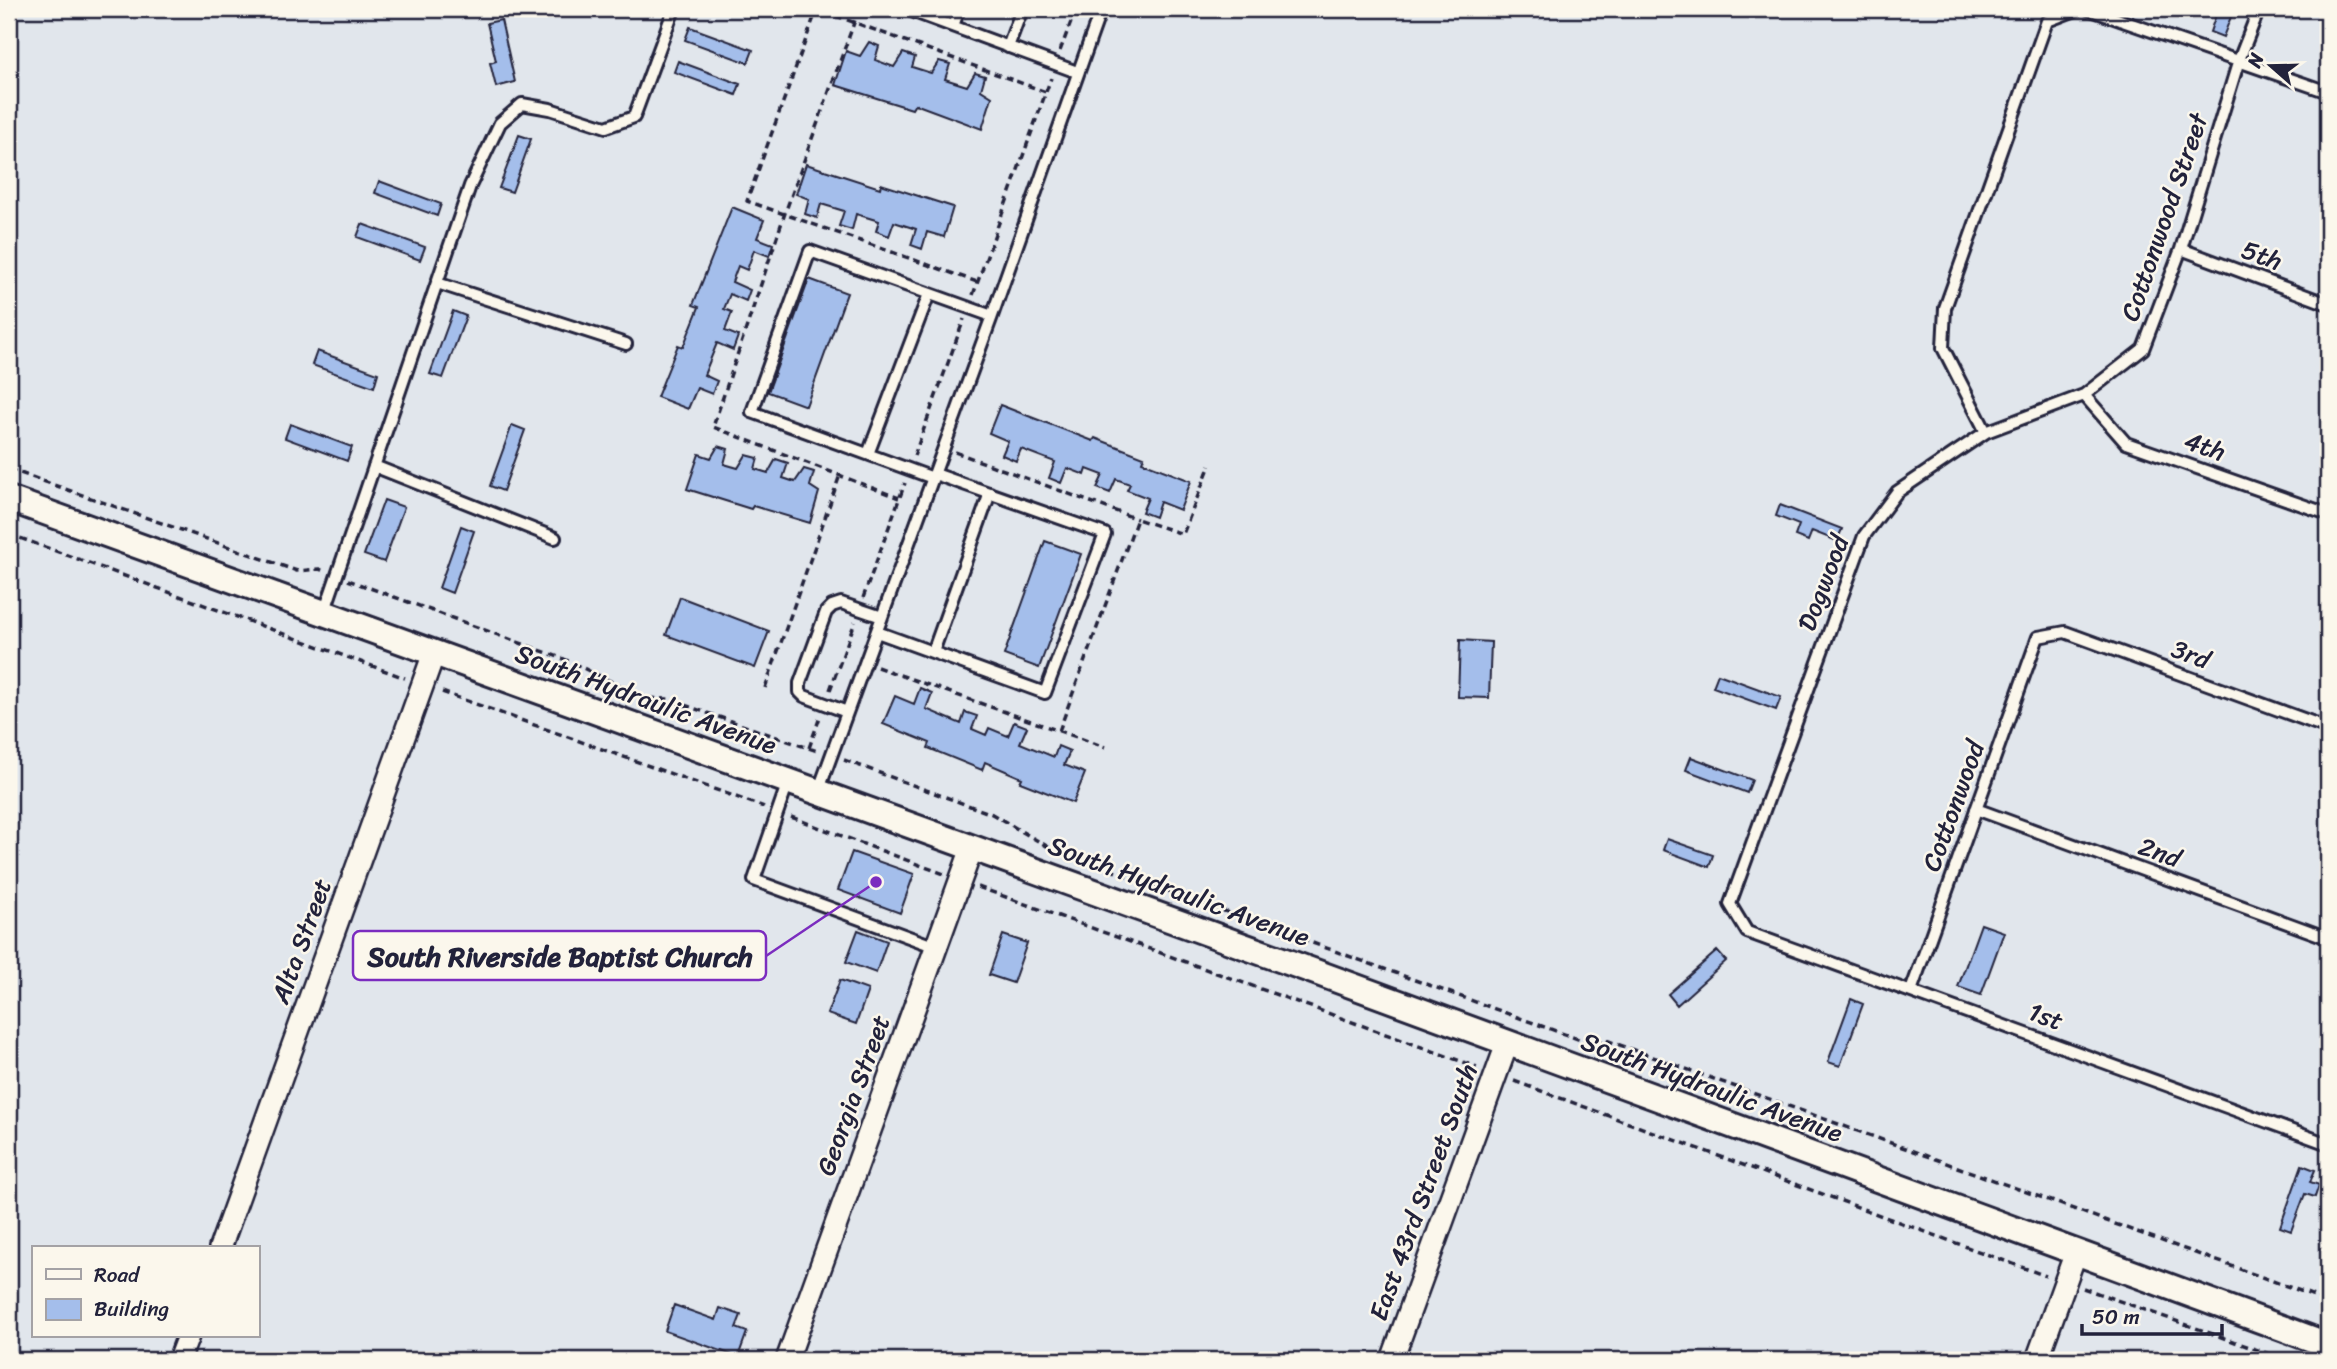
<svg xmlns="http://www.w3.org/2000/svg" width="2337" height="1369" viewBox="0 0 2337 1369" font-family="Sriracha,sans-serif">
<rect width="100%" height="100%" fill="#e1e6ec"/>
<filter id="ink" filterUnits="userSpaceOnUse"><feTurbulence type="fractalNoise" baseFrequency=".0143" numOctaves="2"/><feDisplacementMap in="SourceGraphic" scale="14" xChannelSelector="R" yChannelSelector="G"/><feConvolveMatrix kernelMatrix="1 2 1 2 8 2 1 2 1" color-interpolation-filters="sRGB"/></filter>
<g filter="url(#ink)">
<!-- building -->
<path fill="#a4beeb" stroke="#22223b" stroke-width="2" d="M 2218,9 L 2234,9 L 2223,37 L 2210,32 Z
M 501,20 L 515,82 L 496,87 L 490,63 L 496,61 L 487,23 Z
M 690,27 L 753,50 L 748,63 L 685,40 Z
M 869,42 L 879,46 L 875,60 L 894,67 L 903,53 L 915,57 L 912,67 L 931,73 L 939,61 L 950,64 L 945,79 L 967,86 L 975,73 L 985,76 L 981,90 L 992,97 L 982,129 L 915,104 L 912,109 L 835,85 L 846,51 L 860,56 Z
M 678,61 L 740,84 L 736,95 L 674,72 Z
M 519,135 L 531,139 L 512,192 L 499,188 Z
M 806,164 L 880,188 L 881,184 L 953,207 L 944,237 L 927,232 L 922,249 L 911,245 L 916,229 L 894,222 L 889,236 L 876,231 L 879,221 L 856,214 L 852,230 L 839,226 L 844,211 L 821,204 L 817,218 L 805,214 L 809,199 L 796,194 Z
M 379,181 L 441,204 L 437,216 L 375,193 Z
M 732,207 L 764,220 L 757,238 L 773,244 L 769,256 L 754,250 L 747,270 L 738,266 L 732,282 L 750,290 L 746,301 L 730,294 L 724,309 L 732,312 L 725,331 L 738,336 L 733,350 L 717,343 L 704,375 L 717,381 L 712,394 L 697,388 L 688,409 L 657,397 L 678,345 L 683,347 L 699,307 L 693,305 Z
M 362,224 L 425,247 L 420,260 L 357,237 Z
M 809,279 L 847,293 L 806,406 L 768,392 Z
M 453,311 L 466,316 L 443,378 L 430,374 Z
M 317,351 L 378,373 L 374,387 L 312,365 Z
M 1000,405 L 1093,441 L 1095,438 L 1144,457 L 1142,462 L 1191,481 L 1180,510 L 1160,502 L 1155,517 L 1142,512 L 1148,498 L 1127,490 L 1130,484 L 1116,479 L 1110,493 L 1097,488 L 1103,475 L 1087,469 L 1085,475 L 1067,468 L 1061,483 L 1049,478 L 1055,462 L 1021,449 L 1016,461 L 1002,455 L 1008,441 L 989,433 Z
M 290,424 L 352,447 L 347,461 L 285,438 Z
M 512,425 L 525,430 L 503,491 L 490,486 Z
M 718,446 L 728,449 L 724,464 L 738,468 L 746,455 L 758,458 L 755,469 L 768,473 L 776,459 L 788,463 L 783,478 L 795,482 L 804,469 L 814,472 L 810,486 L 819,492 L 810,523 L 753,506 L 751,509 L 687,489 L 699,454 L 711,458 Z
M 384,500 L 404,507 L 384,562 L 364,555 Z
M 1780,505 L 1842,529 L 1837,541 L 1812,531 L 1808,541 L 1795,536 L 1799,525 L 1776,516 Z
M 461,526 L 474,531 L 452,593 L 439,588 Z
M 1045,541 L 1081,554 L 1039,668 L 1004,655 Z
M 680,597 L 769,631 L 755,668 L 666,635 Z
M 1460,640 L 1491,642 L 1489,698 L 1458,697 Z
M 1718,674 L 1781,697 L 1776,710 L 1713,687 Z
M 920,688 L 932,693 L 926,709 L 961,724 L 965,712 L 977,716 L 972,729 L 986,735 L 989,728 L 1008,736 L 1014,722 L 1027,727 L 1020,743 L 1054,757 L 1058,746 L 1070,751 L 1064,765 L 1085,773 L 1073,803 L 1020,782 L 1022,778 L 985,762 L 982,770 L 928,748 L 930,743 L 883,724 L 895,696 L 914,704 Z
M 1691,757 L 1752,780 L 1747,793 L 1686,770 Z
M 1667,839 L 1713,855 L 1709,867 L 1663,850 Z
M 852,852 L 914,874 L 900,913 L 838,890 Z
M 1981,924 L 2004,932 L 1981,995 L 1958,987 Z
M 858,930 L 887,941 L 876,973 L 846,962 Z
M 1003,935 L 1027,943 L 1013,983 L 989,975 Z
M 1717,951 L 1726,961 L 1677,1005 L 1668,994 Z
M 840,980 L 868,990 L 856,1024 L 827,1014 Z
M 1851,999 L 1863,1004 L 1840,1066 L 1828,1062 Z
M 2302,1165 L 2315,1170 L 2310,1182 L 2319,1185 L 2315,1197 L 2305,1194 L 2291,1231 L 2280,1227 Z
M 674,1305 L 716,1320 L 720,1308 L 741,1315 L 736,1328 L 747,1332 L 738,1357 L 665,1331 Z"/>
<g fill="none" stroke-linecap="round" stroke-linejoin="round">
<defs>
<path id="service" d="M 906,9 L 1077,72
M 2078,9 L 2047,21 L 1945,308 L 1943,348 L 1986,432 L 1897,492 L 1864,536 L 1730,904 L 1747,932 L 2328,1144
M 2088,9 L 2328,92
M 953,26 L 959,9
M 1008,47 L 1022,9
M 2181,249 L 2328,304
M 437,283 L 626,344
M 2084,395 L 2126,443 L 2328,514
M 1986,432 L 2084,395 L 2143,349 L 2181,249 L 2239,60 L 2259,9
M 868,454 L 929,294
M 374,466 L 555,538
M 933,478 L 752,412 L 810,251 L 992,316
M 324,613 L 470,186 L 500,123 L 522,104 L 550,109 L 606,127 L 634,117 L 674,9
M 877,632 L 1045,693 L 1105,534 L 935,474
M 933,652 L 990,493
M 847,712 L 804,696 L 800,692 L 800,683 L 826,612 L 832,606 L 841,603 L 882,617
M 788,782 L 754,880 L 936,947
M 818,792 L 992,316 L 1101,9
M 1976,809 L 2328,938
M 1911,991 L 2038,637 L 2065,632 L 2328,728"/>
<path id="minor" d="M 220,1248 L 434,653
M 179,1360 L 188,1336
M 787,1360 L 972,848
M 1392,1360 L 1507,1044
M 2037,1360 L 2076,1252"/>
<path id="tertiary" d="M 9,499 L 1310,970 L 2328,1345"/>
</defs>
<!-- service casing -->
<use href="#service" stroke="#22223b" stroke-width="16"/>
<!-- minor casing -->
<use href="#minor" stroke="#22223b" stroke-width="26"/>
<!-- tertiary casing -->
<use href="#tertiary" stroke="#22223b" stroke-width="30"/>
<!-- path -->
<path stroke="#22223b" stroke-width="3.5" stroke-dasharray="7 5" stroke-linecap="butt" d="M 859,9 L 785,213 L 713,427 L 899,498
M 1060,51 L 1076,9
M 977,282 L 747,201 L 817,9 L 1046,92
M 973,295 L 1051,78
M 955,452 L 1137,519
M 914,456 L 964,319
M 9,469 L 297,571 L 319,569 L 325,571
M 9,534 L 405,678
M 348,580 L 564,659 L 646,698 L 667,699 L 820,752
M 863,598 L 905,483
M 877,667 L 1105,747
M 765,688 L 840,475
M 830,690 L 855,622
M 442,692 L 764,807
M 1059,731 L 1137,519 L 1183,534 L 1210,465
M 809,748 L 820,717
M 844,760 L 992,814 L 1050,848 L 1589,1043 L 1606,1040 L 2328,1301
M 791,817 L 944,874
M 978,887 L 1477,1067
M 1514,1081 L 2046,1276
M 2083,1288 L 2286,1360"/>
<!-- service -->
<use href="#service" stroke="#fbf7ec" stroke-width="10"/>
<!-- minor -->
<use href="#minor" stroke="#fbf7ec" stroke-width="21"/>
<!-- tertiary -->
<use href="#tertiary" stroke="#fbf7ec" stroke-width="24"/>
</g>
</g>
<g text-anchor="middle" stroke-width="5" stroke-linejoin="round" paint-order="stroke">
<!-- street labels -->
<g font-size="26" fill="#22223b" stroke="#fbf7ec">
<text transform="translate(2164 217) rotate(-71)" y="9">Cottonwood Street</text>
<text transform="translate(2262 255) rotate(20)" y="9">5th</text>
<text transform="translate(2205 446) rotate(19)" y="9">4th</text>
<text transform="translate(1823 583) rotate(-69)" y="9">Dogwood</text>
<text transform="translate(2191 654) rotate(20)" y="9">3rd</text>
<text transform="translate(646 699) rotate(20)" y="9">South Hydraulic Avenue</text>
<text transform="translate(1953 806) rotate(-70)" y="9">Cottonwood</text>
<text transform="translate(2160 852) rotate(20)" y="9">2nd</text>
<text transform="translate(1179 891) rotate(20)" y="9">South Hydraulic Avenue</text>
<text transform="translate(301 941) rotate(-70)" y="9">Alta Street</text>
<text transform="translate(2046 1016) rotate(20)" y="9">1st</text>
<text transform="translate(1712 1087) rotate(20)" y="9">South Hydraulic Avenue</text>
<text transform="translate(853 1095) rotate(-70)" y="9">Georgia Street</text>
<text transform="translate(1423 1192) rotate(-70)" y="9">East 43rd Street South</text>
</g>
</g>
<!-- callouts -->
<path fill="none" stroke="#7b2cbf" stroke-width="2.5" d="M876 882L766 956"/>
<circle fill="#7b2cbf" stroke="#fbf7ec" stroke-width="2.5" cx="876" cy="882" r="7"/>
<rect fill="#fbf7ec" stroke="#7b2cbf" stroke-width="2.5" x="353" y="931" width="413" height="49" rx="7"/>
<g font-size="28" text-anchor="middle" font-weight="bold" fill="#22223b">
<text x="560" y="966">South Riverside Baptist Church</text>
</g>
<!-- margin -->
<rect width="2337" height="1369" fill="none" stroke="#fbf7ec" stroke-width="35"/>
<rect x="18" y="18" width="2302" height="1334" fill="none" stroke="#22223b" stroke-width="2.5" filter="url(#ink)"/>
<!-- legend -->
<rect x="32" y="1246" width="228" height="91" fill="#fbf7ec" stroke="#a4a2a5" stroke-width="2"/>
<rect x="46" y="1269" width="35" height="10" fill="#fbf7ec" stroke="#a4a2a5" stroke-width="2"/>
<text x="94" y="1282" font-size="21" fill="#22223b">Road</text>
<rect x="46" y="1299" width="35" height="21" fill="#a4beeb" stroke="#a4a2a5" stroke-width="2"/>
<text x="94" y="1316" font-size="21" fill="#22223b">Building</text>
<!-- north arrow -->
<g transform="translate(2271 66) rotate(290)" stroke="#fbf7ec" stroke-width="5" paint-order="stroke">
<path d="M0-5L12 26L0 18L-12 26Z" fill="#22223b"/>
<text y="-10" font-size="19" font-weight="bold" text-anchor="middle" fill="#22223b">N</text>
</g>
<!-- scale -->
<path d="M2082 1324v10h140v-10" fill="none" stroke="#22223b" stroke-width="3.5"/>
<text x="2092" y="1324" font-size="21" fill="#22223b" stroke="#fbf7ec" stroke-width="5" paint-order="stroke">50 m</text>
</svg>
